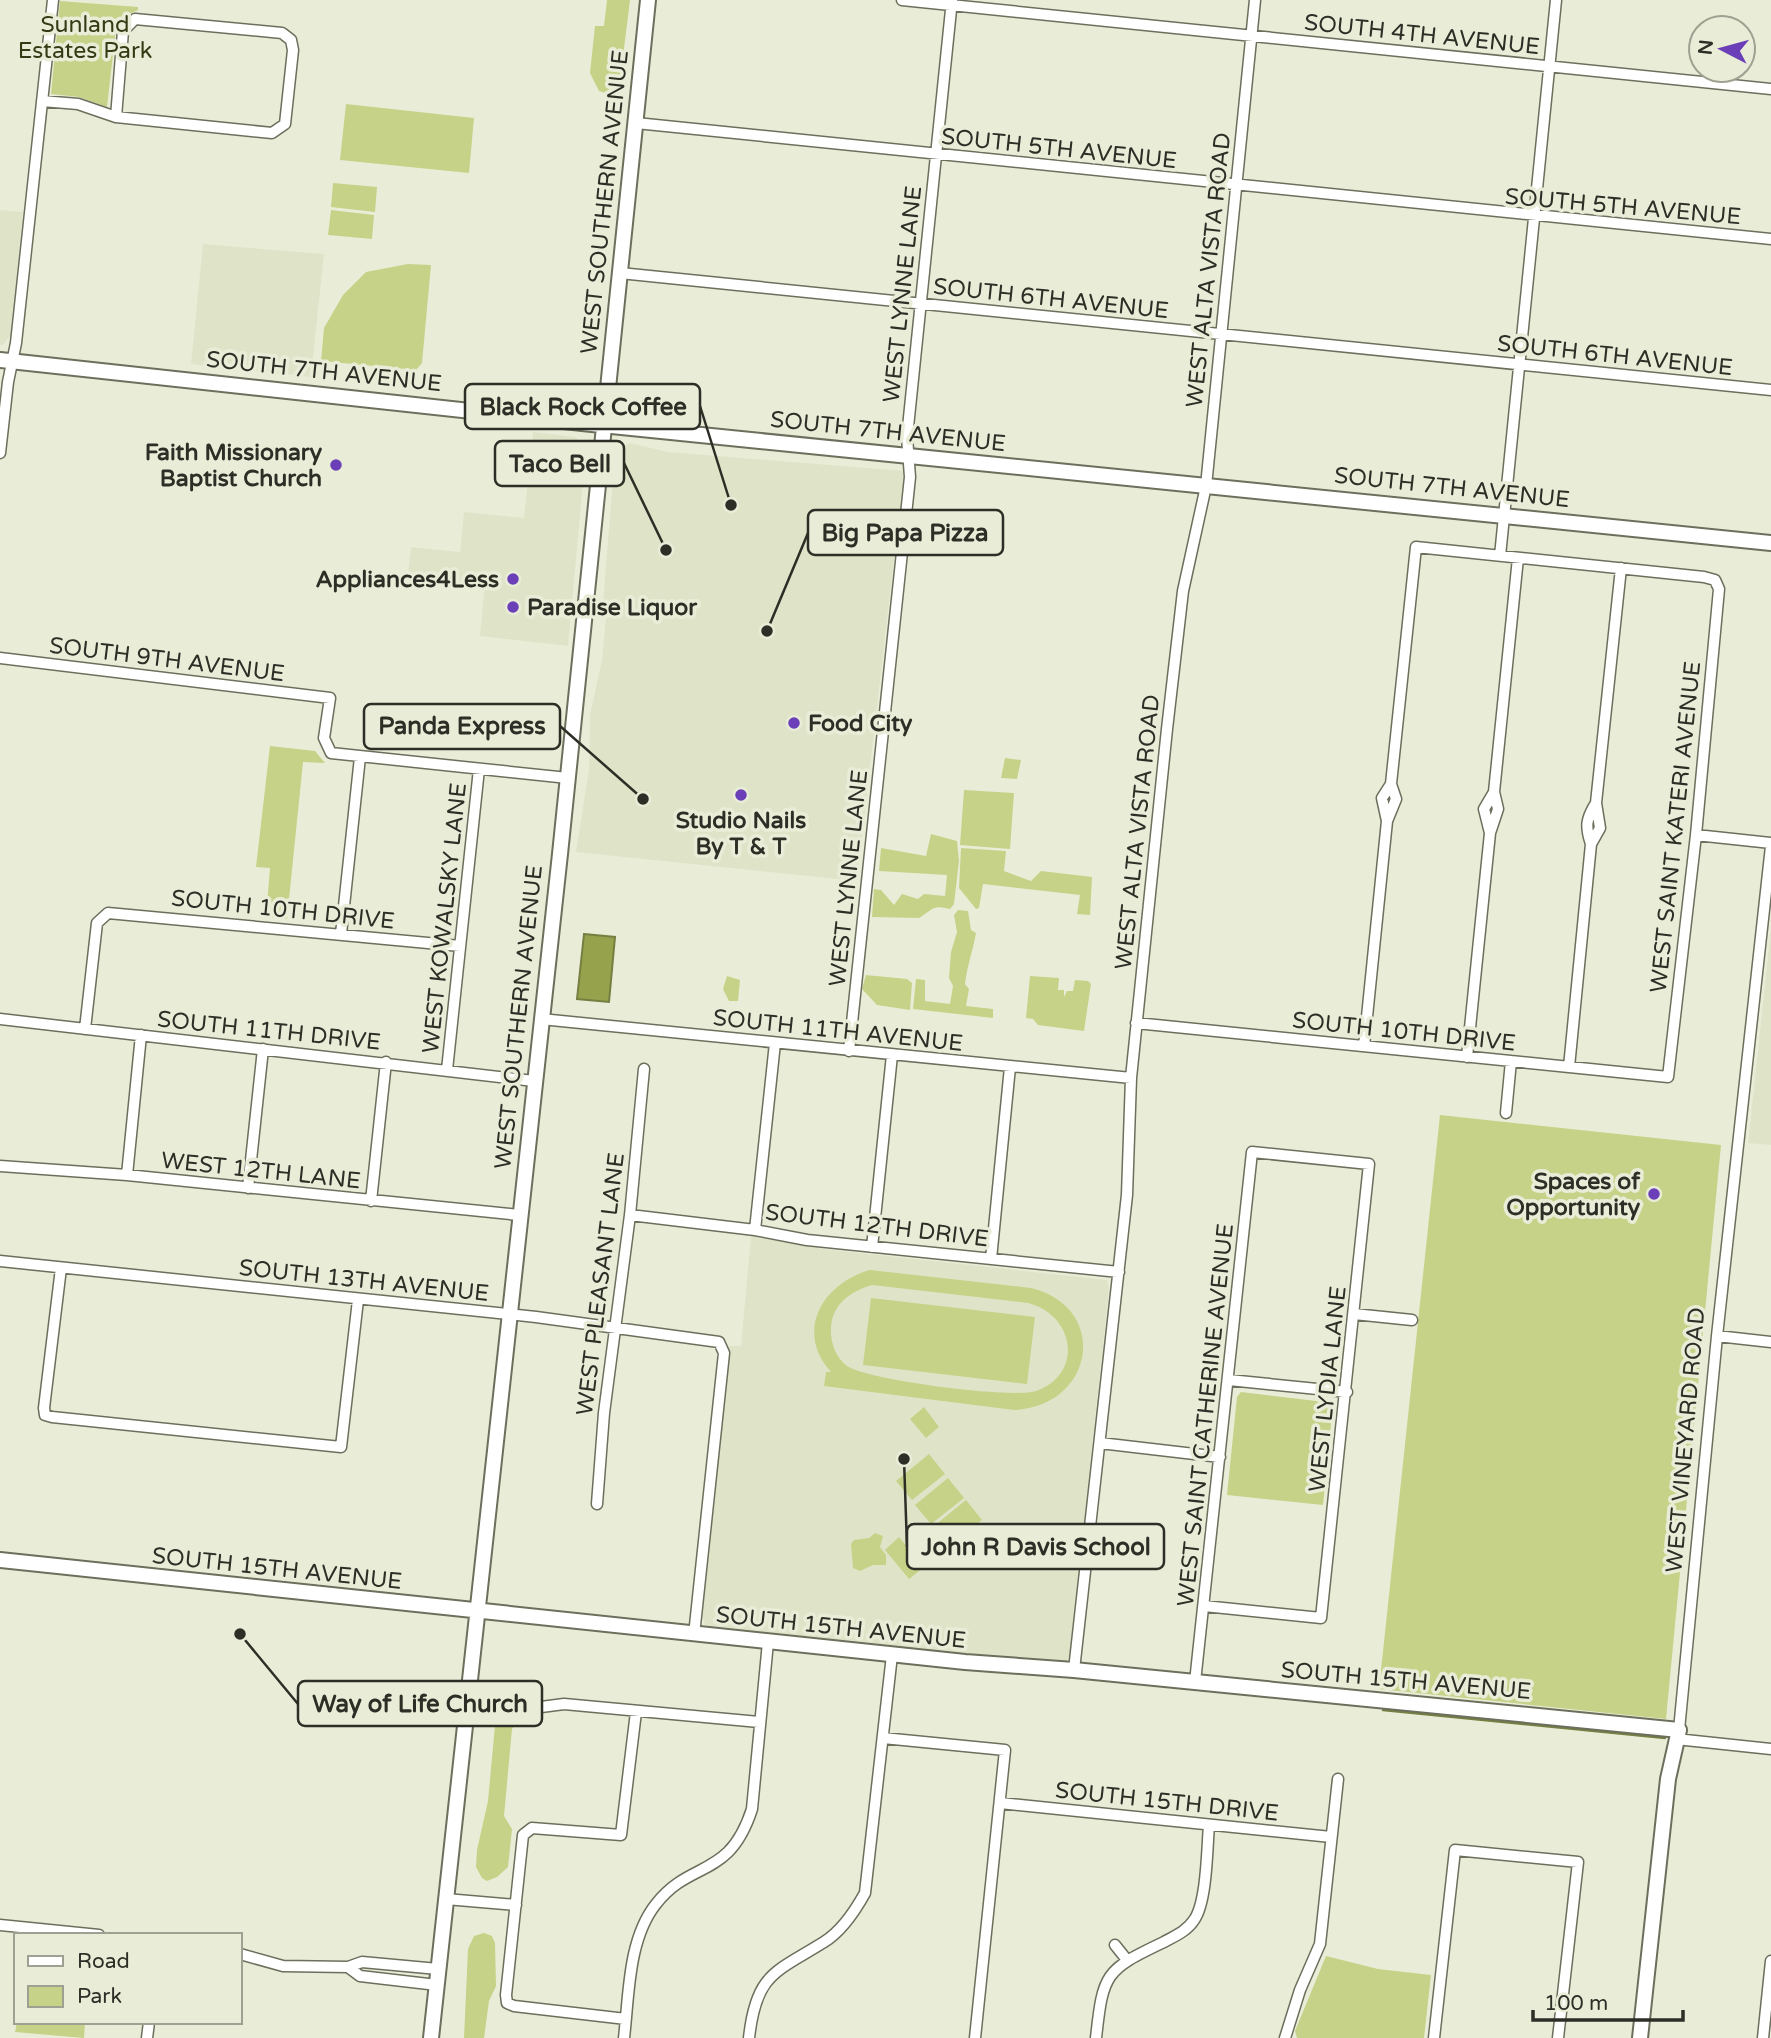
<svg xmlns="http://www.w3.org/2000/svg" width="1771" height="2038" viewBox="0 0 1771 2038" font-family="'Varela Round',sans-serif">
<rect width="100%" height="100%" fill="#e9edd8"/>
<!-- built -->
<path fill="#dfe4c8" d="M 0,210 L 23,212 L 10,336 L 3,345 L 0,345 Z
M 203,244 L 324,254 L 311,377 L 191,364 Z
M 533,432 L 575,437 L 585,445 L 586,451 L 568,646 L 480,636 L 484,591 L 407,582 L 411,547 L 460,552 L 464,512 L 524,518 Z
M 630,443 L 668,452 L 904,471 L 857,881 L 576,852 L 589,769 L 590,715 L 602,660 L 606,617 L 603,602 L 615,455 L 620,448 Z
M 1771,928 L 1771,1145 L 1748,1143 Z
M 751,1236 L 823,1249 L 1107,1280 L 1109,1290 L 1069,1657 L 1065,1663 L 1061,1665 L 705,1625 L 702,1613 L 706,1566 L 729,1346 L 741,1346 Z"/>
<!-- green -->
<path fill="#c6d288" fill-rule="evenodd" d="M 607,0 L 630,0 L 618,97 L 599,91 L 590,73 L 595,26 L 604,26 Z
M 60,1 L 138,7 L 138,10 L 125,16 L 116,28 L 107,107 L 79,97 L 51,94 Z
M 346,104 L 474,118 L 469,173 L 340,160 Z
M 333,183 L 377,187 L 375,212 L 331,207 Z
M 331,210 L 374,215 L 372,239 L 328,235 Z
M 408,264 L 431,265 L 422,363 L 416,370 L 321,361 L 324,328 L 343,295 L 366,272 Z
M 270,746 L 315,751 L 325,763 L 303,762 L 287,919 L 266,917 L 270,868 L 256,867 Z
M 1005,758 L 1021,760 L 1017,779 L 1001,778 Z
M 964,790 L 1014,793 L 1010,849 L 960,845 Z
M 931,834 L 957,841 L 959,861 L 954,904 L 950,909 C 932,905 935,908 919,918 L 872,917 L 874,889 L 881,890 L 894,905 L 902,894 L 918,899 L 924,894 L 945,896 L 947,875 L 879,871 L 881,848 L 926,856 Z
M 961,848 L 1006,851 L 1004,871 L 1031,881 L 1041,871 L 1092,877 L 1090,915 L 1077,914 L 1080,895 L 983,884 L 979,908 L 976,909 L 959,888 Z
M 958,910 L 968,911 L 971,930 L 976,933 C 973,951 967,966 965,984 L 969,989 L 966,1006 L 993,1009 L 993,1018 L 913,1009 L 916,979 L 925,980 L 925,1001 L 950,1004 L 953,986 L 949,978 L 951,952 L 957,932 L 954,915 Z
M 866,975 L 907,979 L 912,983 L 910,1010 L 877,1005 L 862,989 Z
M 727,976 L 740,980 L 738,1001 L 729,1001 L 723,989 Z
M 1030,976 L 1059,978 L 1058,990 L 1064,990 L 1064,997 L 1067,991 L 1073,991 L 1075,980 L 1088,981 L 1091,984 L 1084,1031 L 1038,1025 L 1033,1019 L 1026,1018 Z
M 1440,1115 L 1721,1145 L 1666,1719 L 1379,1689 Z
M 870,1270 L 1031,1288 C 1111,1308 1094,1407 1014,1410 L 824,1386 L 826,1372 L 831,1372 C 794,1331 823,1283 870,1270 ZM 872,1285 L 1028,1303 C 1075,1315 1084,1374 1036,1391 C 1013,1399 867,1380 847,1366 C 836,1358 830,1342 831,1328 C 832,1304 851,1291 872,1285 Z
M 871,1298 L 1035,1317 L 1027,1384 L 863,1365 Z
M 1241,1392 L 1333,1403 L 1323,1505 L 1227,1495 L 1237,1397 Z
M 924,1407 L 939,1427 L 926,1438 L 910,1419 Z
M 929,1454 L 945,1474 L 912,1500 L 896,1481 Z
M 948,1478 L 964,1498 L 931,1524 L 915,1505 Z
M 966,1500 L 982,1520 L 949,1546 L 934,1526 Z
M 875,1533 L 883,1536 L 880,1547 L 886,1555 L 886,1565 L 873,1565 L 860,1571 L 853,1568 L 851,1544 L 854,1540 L 869,1538 Z
M 899,1537 L 924,1567 L 909,1579 L 885,1550 Z
M 522,1700 L 522,1715 L 512,1729 L 504,1816 L 512,1829 L 508,1867 L 497,1877 L 487,1881 L 482,1878 L 476,1867 L 477,1850 L 488,1801 L 497,1704 L 500,1701 Z
M 484,1933 L 492,1936 L 495,1943 L 496,1986 L 489,2001 L 484,2038 L 464,2038 L 468,1949 L 474,1936 Z
M 1326,1956 L 1378,1969 L 1431,1975 L 1424,2038 L 1297,2038 L 1295,2031 Z
M 17,2022 L 85,2022 L 84,2038 L 15,2032 Z"/>
<!-- water -->
<path fill="#96a24c" stroke="#767f41" stroke-width="2" d="M 584,934 L 615,937 L 609,1002 L 577,999 Z"/>
<g fill="none" stroke-linecap="round" stroke-linejoin="round">
<!-- stream -->
<path stroke="#767f41" stroke-width="2.5" d="M 1383,1710 L 1665,1738"/>
<defs>
<path id="street" d="M 902,0 L 1771,89
M 42,101 L 78,104 L 116,117 L 272,133 L 285,124 L 293,50 L 291,40 L 282,33 L 135,19 L 123,31 L 116,117
M 636,123 L 1771,239
M 620,273 L 1771,390
M 0,453 L 8,382 L 16,343 L 53,0
M 1500,556 L 1556,0
M 0,658 L 330,698 L 324,738 L 331,753 L 568,778
M 1387,821 L 1382,798 L 1391,784
M 1490,833 L 1484,809 L 1494,792
M 1696,835 L 1771,843
M 1591,844 C 1585,826 1586,819 1596,803
M 341,934 L 360,757
M 0,1019 L 534,1081
M 541,1019 L 1131,1078
M 1136,1023 L 1668,1077 L 1696,835 L 1719,589 L 1715,580 L 1704,577 L 1416,547 L 1391,784 L 1396,799 L 1387,821 L 1364,1046
M 85,1029 L 97,923 L 108,913 L 460,946
M 849,1051 L 910,477 L 907,437 L 952,0
M 1467,1057 L 1490,833 L 1498,809 L 1494,792 L 1518,558
M 1569,1067 L 1591,844 L 1600,828 L 1596,803 L 1621,568
M 447,1070 L 479,769
M 1506,1113 L 1511,1061
M 0,1166 L 127,1175 L 519,1215
M 127,1175 L 141,1035
M 248,1188 L 263,1049
M 371,1201 L 386,1062
M 630,1215 L 755,1230 L 807,1240 L 1119,1272
M 755,1230 L 775,1043
M 872,1247 L 892,1055
M 991,1259 L 1010,1067
M 0,1261 L 536,1317 L 719,1342 L 724,1353 L 694,1635
M 61,1268 L 44,1408 L 45,1415 L 52,1417 L 341,1447 L 358,1300
M 1354,1314 L 1412,1320
M 1717,1336 L 1771,1342
M 1229,1380 L 1347,1392
M 1100,1443 L 1220,1457
M 597,1504 L 604,1413 L 630,1215 L 644,1069
M 1074,1670 L 1127,1195 L 1131,1078 L 1167,729 L 1183,591 L 1206,486 L 1255,0
M 1195,1682 L 1252,1152 L 1369,1164 L 1321,1618 L 1204,1606
M 541,1707 L 564,1704 L 759,1722
M 1679,1730 L 1717,1336 L 1771,846
M 883,1738 L 1005,1750 L 975,2038
M 1676,1739 L 1771,1749
M 1000,1803 L 1331,1837
M 446,1899 L 516,1905
M 0,1925 L 99,1935
M 1115,1945 L 1127,1960
M 240,1954 L 283,1966 L 348,1967 L 362,1962 L 438,1969
M 348,1967 L 360,1976 L 437,1985
M 626,2019 L 514,2006 L 507,2003 L 506,1995 L 523,1835 L 532,1828 L 621,1835 L 636,1712
M 147,2038 L 149,2022
M 624,2038 C 629,1995 628,1939 656,1904 C 691,1859 729,1880 752,1809 L 768,1642
M 749,2038 C 756,1973 776,1972 824,1942 C 842,1931 855,1911 865,1893 L 892,1655
M 1096,2038 C 1103,1973 1105,1970 1164,1942 C 1175,1936 1187,1931 1194,1920 C 1207,1902 1207,1848 1209,1825
M 1285,2038 L 1300,1990 L 1320,1944 L 1338,1779
M 1434,2038 L 1455,1850 L 1578,1862 L 1558,2038
M 1763,2038 L 1771,1961"/>
<path id="secondary" d="M 0,360 L 582,423 L 1771,543
M 0,1560 L 965,1662 L 1074,1670 L 1679,1730 L 1668,1779 L 1640,2038
M 431,2038 L 560,854 L 648,0"/>
</defs>
<!-- street casing -->
<use href="#street" stroke="#6b6f5c" stroke-width="13"/>
<!-- secondary casing -->
<use href="#secondary" stroke="#6b6f5c" stroke-width="18"/>
<!-- street -->
<use href="#street" stroke="#fff" stroke-width="10"/>
<!-- secondary -->
<use href="#secondary" stroke="#fff" stroke-width="14"/>
</g>
<!-- markers -->
<g fill="#6b3fb7" stroke="#e9edd8" stroke-width="2.5">
<circle cx="336" cy="465" r="7"/>
<circle cx="513" cy="579" r="7"/>
<circle cx="513" cy="607" r="7"/>
<circle cx="794" cy="723" r="7"/>
<circle cx="741" cy="795" r="7"/>
<circle cx="1654" cy="1194" r="7"/>
</g>
<g text-anchor="middle" stroke-width="7" stroke-linejoin="round" paint-order="stroke">
<!-- park labels -->
<g font-size="23" fill="#353a15" stroke="#e9edd8">
<text x="85" y="32">Sunland<tspan x="85" dy="26">Estates Park</tspan></text>
</g>
<!-- street labels -->
<g font-size="23" fill="#2d2e26" stroke="#e9edd8">
<text transform="translate(1422 34) rotate(6)" y="8">SOUTH 4TH AVENUE</text>
<text transform="translate(1059 148) rotate(6)" y="8">SOUTH 5TH AVENUE</text>
<text transform="translate(604 202) rotate(-84)" y="8">WEST SOUTHERN AVENUE</text>
<text transform="translate(1623 206) rotate(5)" y="8">SOUTH 5TH AVENUE</text>
<text transform="translate(1208 270) rotate(-84)" y="8">WEST ALTA VISTA ROAD</text>
<text transform="translate(902 294) rotate(-84)" y="8">WEST LYNNE LANE</text>
<text transform="translate(1051 298) rotate(6)" y="8">SOUTH 6TH AVENUE</text>
<text transform="translate(1615 355) rotate(6)" y="8">SOUTH 6TH AVENUE</text>
<text transform="translate(324 371) rotate(6)" y="8">SOUTH 7TH AVENUE</text>
<text transform="translate(888 431) rotate(6)" y="8">SOUTH 7TH AVENUE</text>
<text transform="translate(1452 487) rotate(6)" y="8">SOUTH 7TH AVENUE</text>
<text transform="translate(167 659) rotate(7)" y="8">SOUTH 9TH AVENUE</text>
<text transform="translate(1675 827) rotate(-84)" y="8">WEST SAINT KATERI AVENUE</text>
<text transform="translate(1137 832) rotate(-84)" y="8">WEST ALTA VISTA ROAD</text>
<text transform="translate(848 878) rotate(-84)" y="8">WEST LYNNE LANE</text>
<text transform="translate(283 909) rotate(6)" y="8">SOUTH 10TH DRIVE</text>
<text transform="translate(444 918) rotate(-84)" y="8">WEST KOWALSKY LANE</text>
<text transform="translate(518 1017) rotate(-84)" y="8">WEST SOUTHERN AVENUE</text>
<text transform="translate(269 1030) rotate(6)" y="8">SOUTH 11TH DRIVE</text>
<text transform="translate(838 1030) rotate(6)" y="8">SOUTH 11TH AVENUE</text>
<text transform="translate(1404 1031) rotate(6)" y="8">SOUTH 10TH DRIVE</text>
<text transform="translate(261 1170) rotate(6)" y="8">WEST 12TH LANE</text>
<text transform="translate(877 1225) rotate(7)" y="8">SOUTH 12TH DRIVE</text>
<text transform="translate(364 1280) rotate(6)" y="8">SOUTH 13TH AVENUE</text>
<text transform="translate(600 1284) rotate(-83)" y="8">WEST PLEASANT LANE</text>
<text transform="translate(1327 1389) rotate(-84)" y="8">WEST LYDIA LANE</text>
<text transform="translate(1205 1415) rotate(-84)" y="8">WEST SAINT CATHERINE AVENUE</text>
<text transform="translate(1685 1440) rotate(-85)" y="8">WEST VINEYARD ROAD</text>
<text transform="translate(277 1568) rotate(6)" y="8">SOUTH 15TH AVENUE</text>
<text transform="translate(841 1627) rotate(6)" y="8">SOUTH 15TH AVENUE</text>
<text transform="translate(1406 1680) rotate(5)" y="8">SOUTH 15TH AVENUE</text>
<text transform="translate(1167 1801) rotate(6)" y="8">SOUTH 15TH DRIVE</text>
</g>
<!-- poi labels -->
<g font-size="23" font-weight="bold" fill="#2d2e26" stroke="#e9edd8" text-anchor="end">
<text x="322" y="460">Faith Missionary<tspan x="322" dy="26">Baptist Church</tspan></text>
<text x="499" y="587">Appliances4Less</text>
<text x="527" y="615" text-anchor="start">Paradise Liquor</text>
<text x="808" y="731" text-anchor="start">Food City</text>
<text x="741" y="828" text-anchor="middle">Studio Nails<tspan x="741" dy="26">By T &amp; T</tspan></text>
<text x="1640" y="1189">Spaces of<tspan x="1640" dy="26">Opportunity</tspan></text>
</g>
</g>
<!-- callouts -->
<path fill="none" stroke="#2d2e26" stroke-width="2.5" d="M731 505L700 406M666 550L624 463M767 631L808 533M643 799L560 726M904 1459L907 1547M240 1634L298 1704"/>
<g fill="#2d2e26" stroke="#e9edd8" stroke-width="2.5">
<circle cx="731" cy="505" r="7"/>
<circle cx="666" cy="550" r="7"/>
<circle cx="767" cy="631" r="7"/>
<circle cx="643" cy="799" r="7"/>
<circle cx="904" cy="1459" r="7"/>
<circle cx="240" cy="1634" r="7"/>
</g>
<g fill="#e9edd8" stroke="#2d2e26" stroke-width="2.5">
<rect x="465" y="384" width="235" height="45" rx="7"/>
<rect x="495" y="441" width="129" height="45" rx="7"/>
<rect x="808" y="510" width="195" height="45" rx="7"/>
<rect x="364" y="704" width="196" height="45" rx="7"/>
<rect x="907" y="1524" width="257" height="45" rx="7"/>
<rect x="298" y="1681" width="244" height="45" rx="7"/>
</g>
<g font-size="24" text-anchor="middle" font-weight="bold" fill="#2d2e26">
<text x="583" y="415">Black Rock Coffee</text>
<text x="560" y="472">Taco Bell</text>
<text x="905" y="541">Big Papa Pizza</text>
<text x="462" y="734">Panda Express</text>
<text x="1036" y="1555">John R Davis School</text>
<text x="420" y="1712">Way of Life Church</text>
</g>
<!-- legend -->
<rect x="14" y="1933" width="228" height="91" fill="#e9edd8" stroke="#9ea191" stroke-width="2"/>
<rect x="28" y="1956" width="35" height="10" fill="#ffffff" stroke="#9ea191" stroke-width="2"/>
<text x="77" y="1968" font-size="21" fill="#2d2e26">Road</text>
<rect x="28" y="1986" width="35" height="21" fill="#c6d288" stroke="#9ea191" stroke-width="2"/>
<text x="77" y="2003" font-size="21" fill="#2d2e26">Park</text>
<!-- north arrow -->
<g transform="translate(1722 49) rotate(276)"><circle r="33" fill="#e9edd8" stroke="#9ea191" stroke-width="2"/>
<path d="M0-5L12 26L0 18L-12 26Z" fill="#6b3fb7"/>
<text y="-10" font-size="19" font-weight="bold" text-anchor="middle" fill="#2d2e26">N</text>
</g>
<!-- scale -->
<path d="M1533 2010v10h150v-10" fill="none" stroke="#2d2e26" stroke-width="3.5"/>
<text x="1544" y="2010" font-size="21" fill="#2d2e26" stroke="#e9edd8" stroke-width="5" paint-order="stroke">100 m</text>
</svg>
